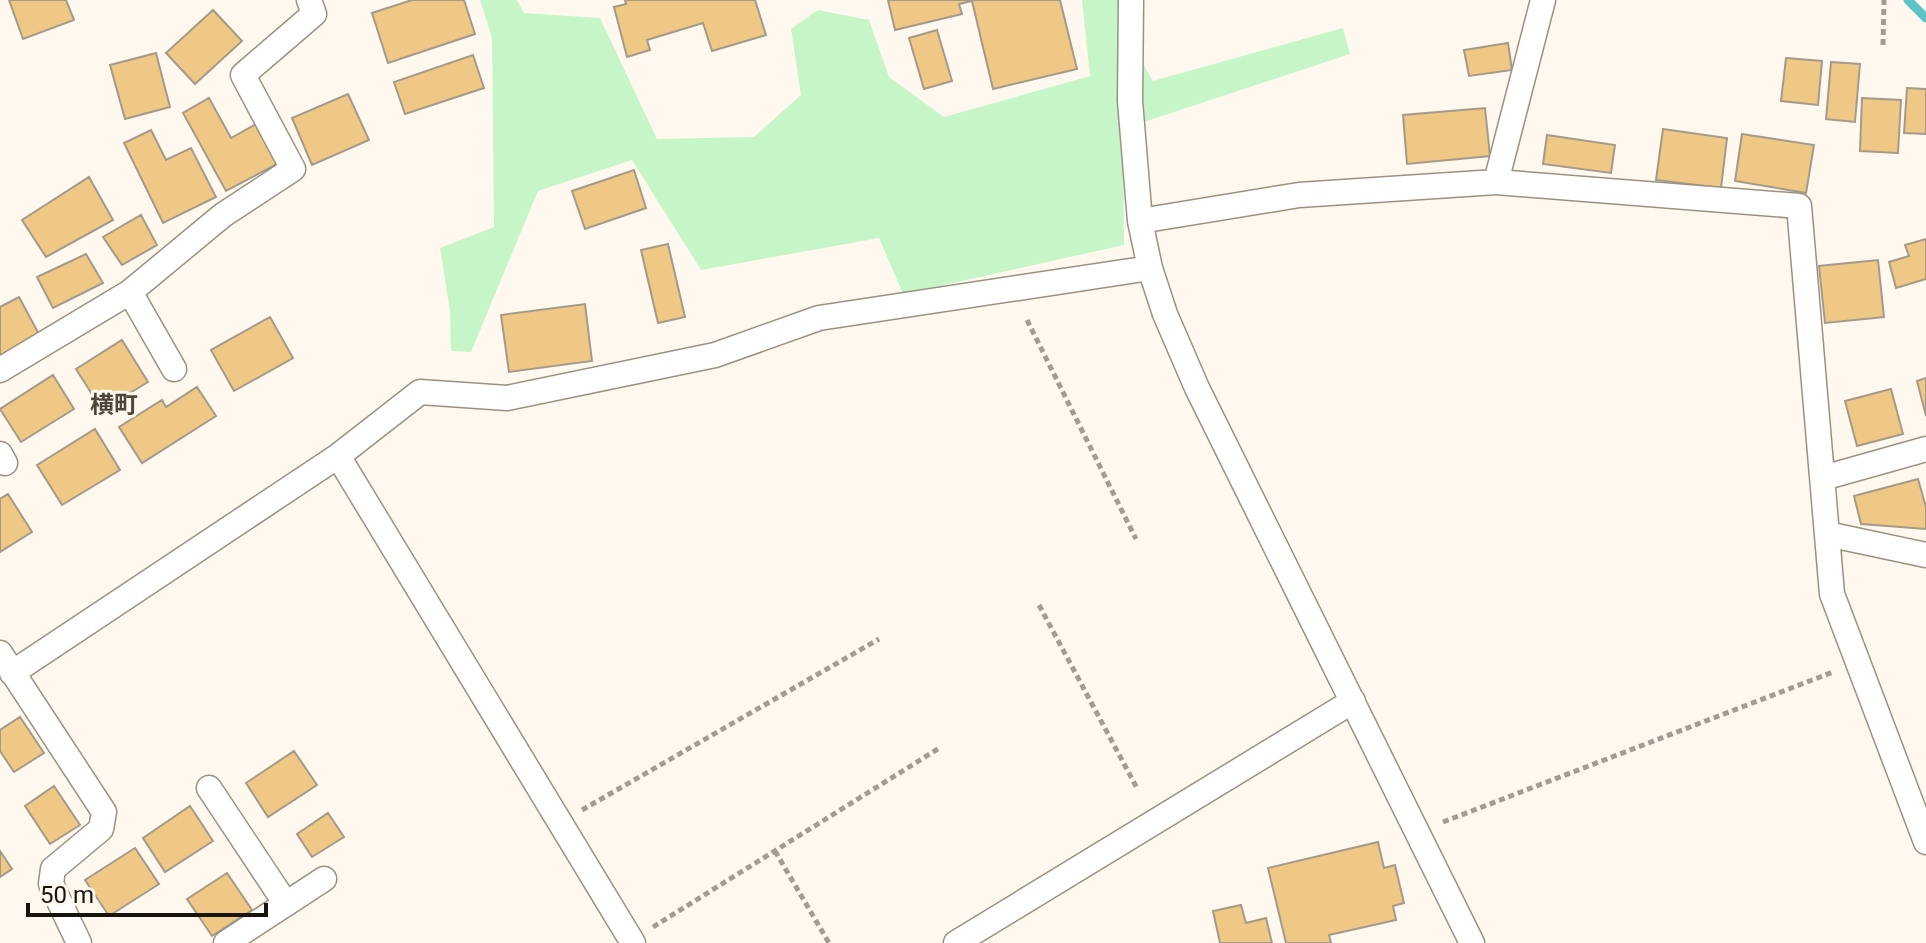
<svg xmlns="http://www.w3.org/2000/svg" width="1926" height="943" viewBox="0 0 1926 943" font-family="Roboto,'Noto Sans JP',sans-serif">
<rect width="100%" height="100%" fill="#fff8ee"/>
<!-- green -->
<path fill="#c6f6c7" d="M 480,0 L 517,0 L 524,13 L 600,18 L 657,139 L 754,137 L 801,95 L 791,29 L 818,10 L 869,20 L 889,77 L 944,117 L 1090,76 L 1082,0 L 1119,0 L 1118,20 L 1153,81 L 1343,28 L 1350,54 L 1123,129 L 1124,245 L 903,294 L 879,238 L 701,270 L 632,160 L 538,191 L 471,352 L 451,351 L 450,311 L 440,248 L 494,227 L 492,38 Z"/>
<g fill="none" stroke-linecap="round" stroke-linejoin="round">
<!-- stream -->
<path stroke="#5dc3c6" stroke-width="9" d="M 1908,0 L 1926,18"/>
</g>
<!-- building -->
<path fill="#efc886" stroke="#a49a8a" stroke-width="2" d="M 9,0 L 66,0 L 74,20 L 23,39 Z
M 412,0 L 464,0 L 475,34 L 388,63 L 372,13 Z
M 625,0 L 755,0 L 766,35 L 712,51 L 703,23 L 647,40 L 650,50 L 627,57 L 614,7 L 626,4 Z
M 888,0 L 1060,0 L 1077,69 L 993,89 L 972,1 L 959,4 L 962,14 L 895,30 Z
M 213,10 L 242,41 L 195,84 L 166,53 Z
M 937,30 L 952,81 L 924,89 L 909,38 Z
M 1508,43 L 1512,70 L 1469,76 L 1464,50 Z
M 156,53 L 170,107 L 125,119 L 110,65 Z
M 473,55 L 484,88 L 405,114 L 394,82 Z
M 1786,58 L 1822,61 L 1818,105 L 1781,101 Z
M 1831,62 L 1860,64 L 1855,122 L 1826,119 Z
M 1907,88 L 1926,89 L 1926,134 L 1904,133 Z
M 348,94 L 369,140 L 312,165 L 292,118 Z
M 209,98 L 231,138 L 258,123 L 279,163 L 226,191 L 183,113 Z
M 1862,98 L 1901,100 L 1898,153 L 1860,151 Z
M 1485,108 L 1490,156 L 1407,164 L 1403,115 Z
M 1663,129 L 1727,138 L 1721,188 L 1656,180 Z
M 151,130 L 166,160 L 191,148 L 216,197 L 163,223 L 124,143 Z
M 1742,134 L 1814,145 L 1806,193 L 1735,181 Z
M 1547,135 L 1615,145 L 1611,173 L 1543,164 Z
M 634,170 L 646,208 L 585,229 L 572,191 Z
M 89,177 L 113,220 L 46,257 L 22,220 Z
M 141,215 L 157,245 L 122,265 L 103,237 Z
M 1926,239 L 1926,279 L 1896,288 L 1889,262 L 1909,256 L 1905,245 Z
M 668,244 L 685,317 L 658,323 L 641,250 Z
M 86,254 L 103,283 L 53,308 L 37,277 Z
M 1878,260 L 1884,317 L 1825,323 L 1819,266 Z
M 19,297 L 40,336 L 0,357 L 0,307 Z
M 585,304 L 592,361 L 509,372 L 501,315 Z
M 270,317 L 293,358 L 234,391 L 211,350 Z
M 122,340 L 148,382 L 102,410 L 76,369 Z
M 53,375 L 74,409 L 21,442 L 0,409 Z
M 1926,378 L 1926,416 L 1917,381 Z
M 197,387 L 216,416 L 142,463 L 119,427 L 162,400 L 166,407 Z
M 1891,389 L 1903,434 L 1857,446 L 1845,401 Z
M 95,429 L 120,470 L 62,505 L 37,465 Z
M 1918,479 L 1926,507 L 1926,529 L 1861,524 L 1854,496 Z
M 8,494 L 32,532 L 0,552 L 0,499 Z
M 20,717 L 44,753 L 14,772 L 0,751 L 0,730 Z
M 294,751 L 317,785 L 268,817 L 246,783 Z
M 54,786 L 80,825 L 50,844 L 25,806 Z
M 190,806 L 213,841 L 165,872 L 143,838 Z
M 328,813 L 344,837 L 312,857 L 297,834 Z
M 1378,842 L 1384,868 L 1395,865 L 1404,903 L 1393,906 L 1396,920 L 1329,935 L 1331,943 L 1286,943 L 1268,868 Z
M 135,848 L 159,884 L 109,916 L 85,880 Z
M 0,851 L 12,869 L 0,877 Z
M 227,873 L 252,910 L 212,936 L 187,899 Z
M 1241,905 L 1246,923 L 1266,918 L 1272,943 L 1220,943 L 1213,911 Z"/>
<g fill="none" stroke-linecap="round" stroke-linejoin="round">
<defs>
<path id="minor" d="M 1131,0 L 1130,101 L 1140,221 L 1150,268 L 1165,314 L 1197,388 L 1472,943
M 1496,182 L 1543,0
M 1140,221 L 1299,195 L 1496,182 L 1799,206 L 1832,594 L 1926,842
M 130,292 L 174,369
M 0,370 L 130,292 L 223,215 L 293,169 L 243,75 L 314,14 L 309,0
M 0,454 L 5,463
M 338,456 L 633,943
M 1823,478 L 1926,449
M 1827,534 L 1926,555
M 0,653 L 104,812 L 101,829 L 53,869 L 51,884 L 79,943
M 12,673 L 338,456 L 420,392 L 507,398 L 715,355 L 819,318 L 1150,268
M 209,788 L 286,904
M 226,943 L 324,879
M 956,943 L 1353,701"/>
</defs>
<!-- minor casing -->
<use href="#minor" stroke="#9b9181" stroke-width="27"/>
<!-- path -->
<path stroke="#a29c94" stroke-width="5" stroke-dasharray="6 4" stroke-linecap="butt" d="M 1883,45 L 1884,0
M 1027,320 L 1136,539
M 1039,605 L 1138,790
M 582,810 L 879,639
M 1443,822 L 1833,672
M 775,851 L 829,943
M 653,927 L 941,747"/>
<!-- minor -->
<use href="#minor" stroke="#fff" stroke-width="24"/>
</g>
<g text-anchor="middle" stroke-width="6" stroke-linejoin="round" paint-order="stroke">
<!-- neighbourhood labels -->
<g font-size="24" font-weight="bold" fill="#4f4638" stroke="#fff8ee">
<text x="114" y="413">横町</text>
</g>
</g>
<!-- scale -->
<path d="M28 903v12h238v-12" fill="none" stroke="#17130d" stroke-width="4"/>
<text x="40" y="903" font-size="24" fill="#17130d" stroke="#fff8ee" stroke-width="6" paint-order="stroke">50 m</text>
</svg>
